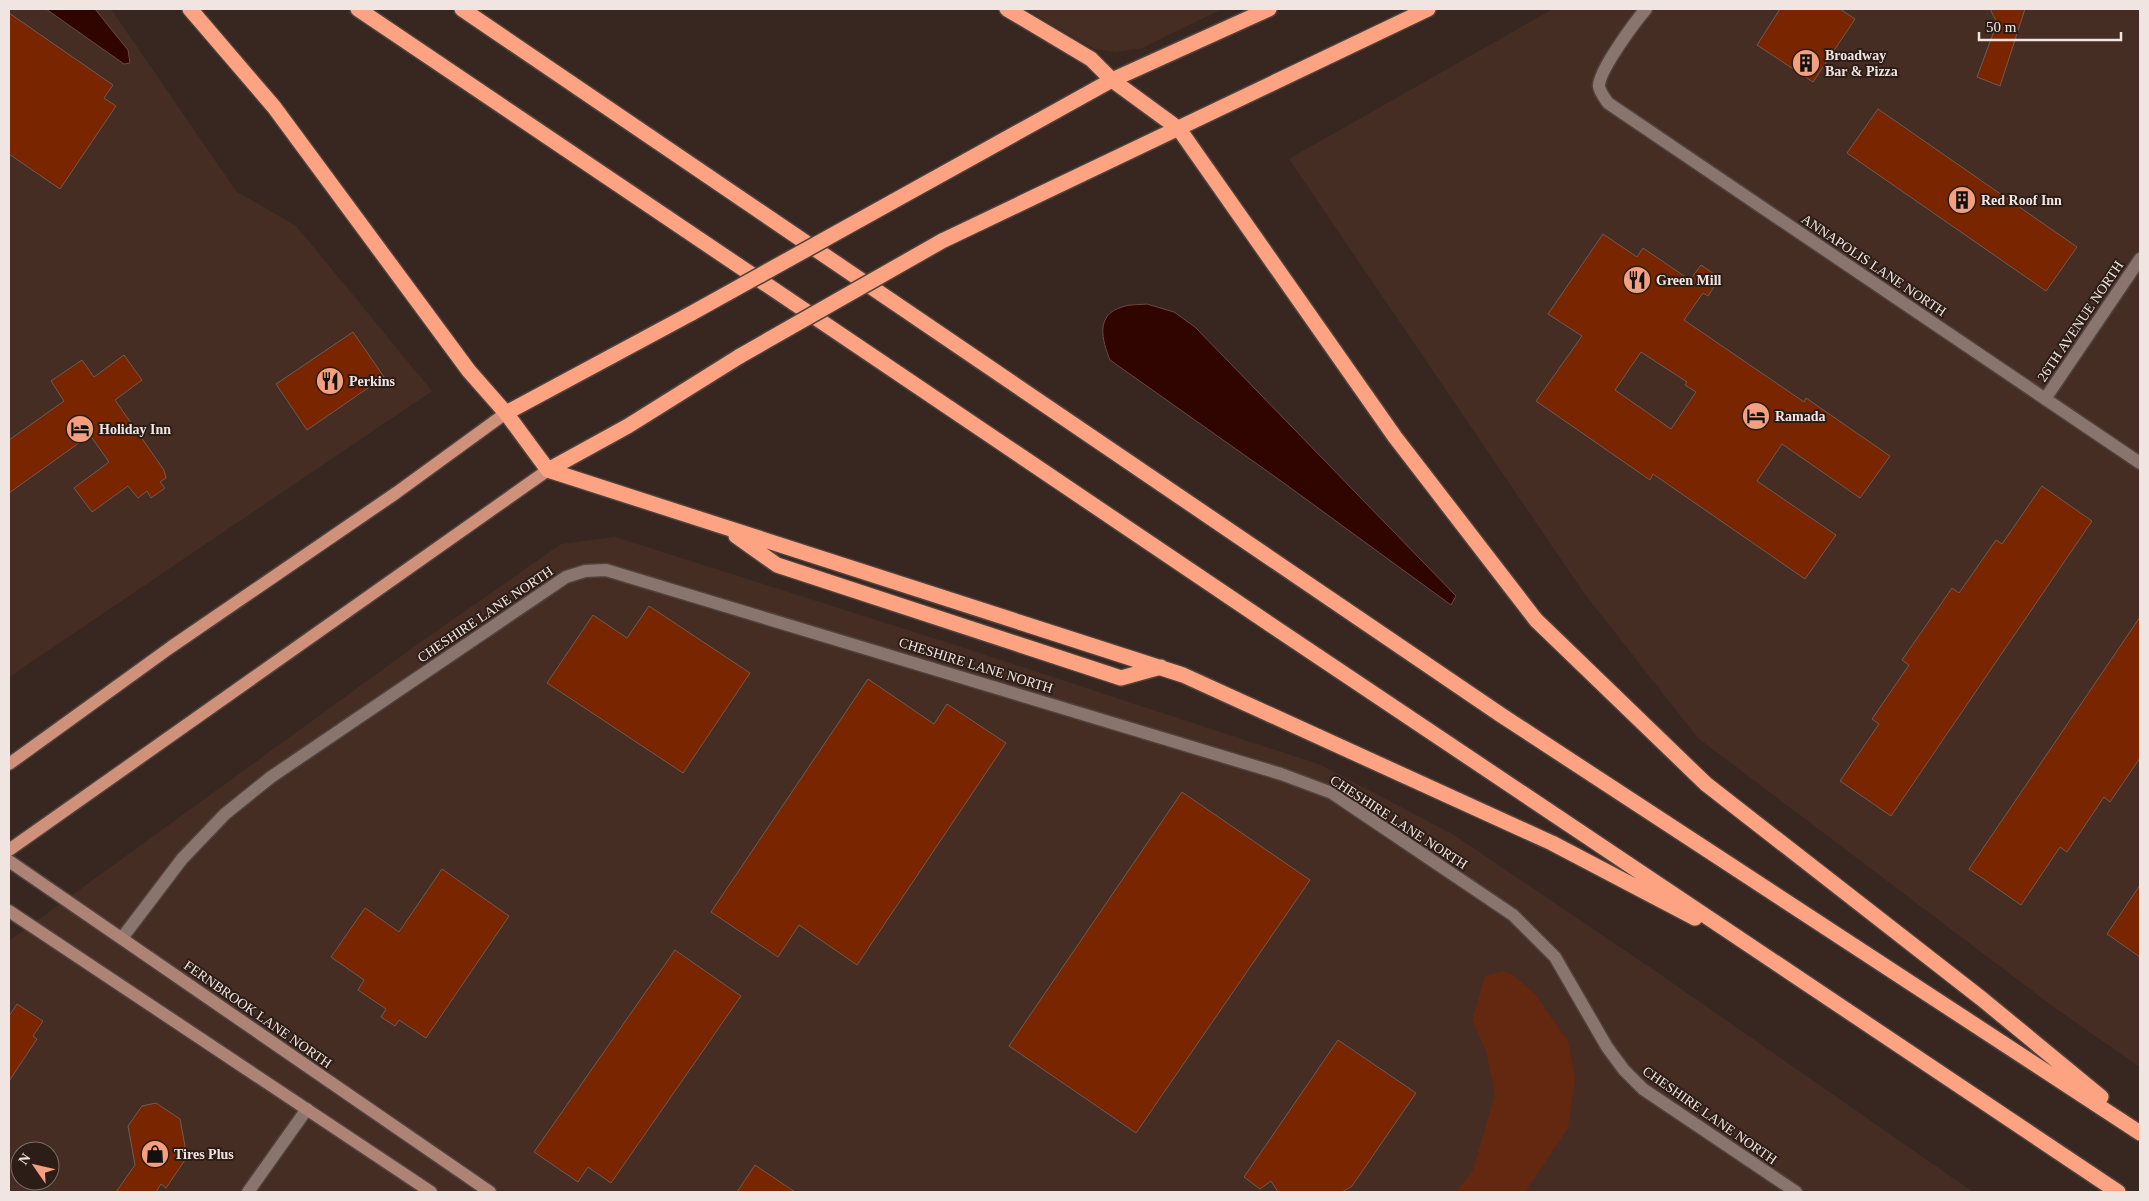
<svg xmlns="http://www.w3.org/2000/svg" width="2149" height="1201" viewBox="0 0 2149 1201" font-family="Georgia,serif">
<rect width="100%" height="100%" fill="#382721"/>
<!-- built -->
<path fill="#452d24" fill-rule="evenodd" d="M 9,9 L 111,9 L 236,191 L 296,226 L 432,391 L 9,677 Z
M 1026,9 L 1222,9 L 1142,48 L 1116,52 L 1094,49 Z
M 1553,9 L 2140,9 L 2140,1067 L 2055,1008 L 1698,738 L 1584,593 L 1289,159 Z
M 615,537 L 952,644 L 1321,765 L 1454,835 L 1664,977 L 1973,1192 L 9,1192 L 9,941 L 415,646 L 561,544 ZM 20,1151 L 50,1151 L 50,1181 L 20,1181 Z"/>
<!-- green -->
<path fill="#64270f" d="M 1503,971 L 1512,974 L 1535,994 L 1568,1041 L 1575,1078 L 1568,1128 L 1525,1192 L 1456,1192 L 1473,1170 L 1495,1094 L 1486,1051 L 1472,1020 L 1485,976 Z"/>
<!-- water -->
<path fill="#300500" stroke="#6a4844" d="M 46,9 L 95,9 L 128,50 L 130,63 L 124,64 Z
M 1147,304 L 1174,312 L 1195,327 L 1456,596 L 1451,605 L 1281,481 L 1110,360 C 1102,340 1095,315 1122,307 C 1130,304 1139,305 1147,304 Z"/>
<!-- building -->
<path fill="#792600" stroke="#6f5b54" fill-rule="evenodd" d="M 1780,9 L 1840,9 L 1855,19 L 1813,82 L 1757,45 Z
M 1990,9 L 2025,9 L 2000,86 L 1977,77 L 1997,23 Z
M 9,13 L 113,85 L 104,98 L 116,106 L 60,189 L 9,154 Z
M 1878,109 L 2077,247 L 2046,291 L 1847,153 Z
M 1603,234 L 1637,257 L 1643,248 L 1690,280 L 1701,265 L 1720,278 L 1708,296 L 1703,293 L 1684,320 L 1804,402 L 1806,398 L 1890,456 L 1860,498 L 1782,444 L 1757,481 L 1836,535 L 1805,579 L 1653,474 L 1650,480 L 1536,401 L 1582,336 L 1548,314 ZM 1641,352 L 1687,382 L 1685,385 L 1696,392 L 1671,429 L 1615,390 Z
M 353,332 L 384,377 L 307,430 L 276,384 Z
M 124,355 L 142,380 L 115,400 L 164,470 L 166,478 L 160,482 L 165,488 L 151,498 L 147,491 L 138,498 L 128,486 L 92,512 L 74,488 L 109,462 L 90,435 L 9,493 L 9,440 L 64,401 L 51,381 L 82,360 L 94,377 Z
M 2042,486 L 2092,521 L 1891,816 L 1840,781 L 1879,724 L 1872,719 L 1909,665 L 1902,660 L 1952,588 L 1959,593 L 1996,540 L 2002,544 Z
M 649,606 L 750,673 L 683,773 L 547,683 L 593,615 L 627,638 Z
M 2140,617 L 2140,758 L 2110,802 L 2104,797 L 2067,852 L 2060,847 L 2021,905 L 1969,869 Z
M 868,679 L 934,724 L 947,704 L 1006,743 L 857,965 L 799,925 L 778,957 L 711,912 Z
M 1182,792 L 1310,880 L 1136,1133 L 1009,1046 Z
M 442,869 L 509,916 L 426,1038 L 399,1020 L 395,1026 L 381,1017 L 386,1009 L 358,990 L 364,980 L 331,957 L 365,908 L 399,932 Z
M 2140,885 L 2140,957 L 2107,934 Z
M 675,950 L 741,996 L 611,1183 L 588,1167 L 578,1182 L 534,1152 Z
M 17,1004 L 43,1021 L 33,1036 L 37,1039 L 9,1081 L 9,1016 Z
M 1338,1040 L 1416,1093 L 1352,1186 L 1342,1192 L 1278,1192 L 1271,1181 L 1260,1189 L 1244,1177 Z
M 156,1103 L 180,1119 L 187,1157 L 166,1188 L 161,1184 L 156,1192 L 116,1192 L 135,1165 L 128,1126 L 142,1106 Z
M 755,1165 L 795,1192 L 737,1192 Z"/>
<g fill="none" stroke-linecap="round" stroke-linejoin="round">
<defs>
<path id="street" d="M 1646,9 C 1635,22 1599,70 1599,86 C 1600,93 1605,98 1608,103 L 2140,463
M 2045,399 L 2140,259
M 122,938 L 182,859 L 225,814 L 271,777 L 566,577 L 585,571 L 606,570 L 1281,774 L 1332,793 L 1513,915 L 1555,957 L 1607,1047 L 1624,1070 L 1643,1089 L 1796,1192
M 248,1192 L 307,1109"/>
<path id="secondary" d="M 9,861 L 490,1192
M 9,911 L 431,1192"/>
<path id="primary" d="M 9,764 L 171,647 L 396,493 L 506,413
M 9,850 L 548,470"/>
<path id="highway" d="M 190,9 L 274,107 L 469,371 L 506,413 L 548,470 L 1183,675 L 1552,843 L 1695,918
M 358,9 L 1277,629 L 2118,1192
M 462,9 L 1501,715 L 2140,1133
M 1007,9 L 1091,59 L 1112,80 L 1179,129 L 1395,437 L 1536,620 L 1706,784 L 1982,999 L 2101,1097
M 892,202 L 1112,80 L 1269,9
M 942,241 L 1428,9
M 506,413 L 692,313
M 548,470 L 628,426 L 740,356
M 736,536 L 777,565 L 1121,678 L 1161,667"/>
</defs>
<!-- street casing -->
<use href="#street" stroke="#51423e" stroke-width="15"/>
<!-- secondary casing -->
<use href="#secondary" stroke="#51423e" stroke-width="15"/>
<!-- primary casing -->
<use href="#primary" stroke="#51423e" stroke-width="15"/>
<!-- highway casing -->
<use href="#highway" stroke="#51423e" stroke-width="18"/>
<!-- street -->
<use href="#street" stroke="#8a756e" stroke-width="12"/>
<!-- secondary -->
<use href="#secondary" stroke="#ac8374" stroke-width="12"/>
<!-- primary -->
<use href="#primary" stroke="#cf917a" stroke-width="12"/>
<!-- highway -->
<use href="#highway" stroke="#fda382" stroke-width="15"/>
<defs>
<path id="highway-bridge" d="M 692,313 L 892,202
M 740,356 L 942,241"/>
</defs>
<!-- highway-bridge casing -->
<use href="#highway-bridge" stroke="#51423e" stroke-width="18" stroke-linecap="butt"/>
<!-- highway-bridge -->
<use href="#highway-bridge" stroke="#fda382" stroke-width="15"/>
</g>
<!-- icons -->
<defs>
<symbol id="building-disc" viewBox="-11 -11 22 22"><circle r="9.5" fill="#f3a081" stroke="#2d1d17"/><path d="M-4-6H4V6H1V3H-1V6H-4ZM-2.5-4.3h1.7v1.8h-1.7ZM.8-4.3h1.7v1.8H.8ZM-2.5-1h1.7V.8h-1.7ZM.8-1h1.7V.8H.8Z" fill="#111"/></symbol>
<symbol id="restaurant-disc" viewBox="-11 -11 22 22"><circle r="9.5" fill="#f3a081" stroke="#2d1d17"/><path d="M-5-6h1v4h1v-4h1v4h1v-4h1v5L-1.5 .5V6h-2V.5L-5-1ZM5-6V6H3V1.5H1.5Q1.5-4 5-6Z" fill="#111"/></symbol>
<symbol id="hotel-disc" viewBox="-11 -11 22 22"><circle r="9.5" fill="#f3a081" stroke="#2d1d17"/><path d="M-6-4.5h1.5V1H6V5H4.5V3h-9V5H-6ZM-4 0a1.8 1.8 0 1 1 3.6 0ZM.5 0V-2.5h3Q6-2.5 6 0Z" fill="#111"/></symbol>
<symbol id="shop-disc" viewBox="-11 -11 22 22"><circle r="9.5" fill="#f3a081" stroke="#2d1d17"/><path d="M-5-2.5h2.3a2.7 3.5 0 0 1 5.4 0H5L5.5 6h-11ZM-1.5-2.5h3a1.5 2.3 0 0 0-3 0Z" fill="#111"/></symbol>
</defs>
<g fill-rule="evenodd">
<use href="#building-disc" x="1790" y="47" width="32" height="32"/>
<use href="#building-disc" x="1946" y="184" width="32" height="32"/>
<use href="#restaurant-disc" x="1621" y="264" width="32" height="32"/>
<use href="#restaurant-disc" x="314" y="365" width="32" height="32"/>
<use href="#hotel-disc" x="1740" y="400" width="32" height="32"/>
<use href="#hotel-disc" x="64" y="413" width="32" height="32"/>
<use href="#shop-disc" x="139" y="1138" width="32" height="32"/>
</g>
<g text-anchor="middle" stroke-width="4" stroke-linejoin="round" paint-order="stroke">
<!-- poi labels -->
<g font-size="14" font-weight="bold" fill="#f1e5e1" stroke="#2d1d17" text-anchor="start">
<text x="1825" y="60">Broadway<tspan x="1825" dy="16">Bar &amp; Pizza</tspan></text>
<text x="1981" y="205">Red Roof Inn</text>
<text x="1656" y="285">Green Mill</text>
<text x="349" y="386">Perkins</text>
<text x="1775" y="421">Ramada</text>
<text x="99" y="434">Holiday Inn</text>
<text x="174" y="1159">Tires Plus</text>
</g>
<!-- street labels -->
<g font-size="14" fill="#f1e5e1" stroke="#2d1d17">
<text transform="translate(1874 265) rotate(34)" y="5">ANNAPOLIS LANE NORTH</text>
<text transform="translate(2080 321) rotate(-56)" y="5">26TH AVENUE NORTH</text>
<text transform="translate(485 614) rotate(-34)" y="5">CHESHIRE LANE NORTH</text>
<text transform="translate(976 665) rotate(17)" y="5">CHESHIRE LANE NORTH</text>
<text transform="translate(1399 822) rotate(33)" y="5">CHESHIRE LANE NORTH</text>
<text transform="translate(258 1014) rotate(35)" y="5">FERNBROOK LANE NORTH</text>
<text transform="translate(1710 1115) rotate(35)" y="5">CHESHIRE LANE NORTH</text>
</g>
</g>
<!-- border -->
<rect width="2149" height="1201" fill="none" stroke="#f1e5e1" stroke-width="20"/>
<!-- north arrow -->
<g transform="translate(35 1166) rotate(304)"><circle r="24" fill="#2d1d17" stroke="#7b6d68"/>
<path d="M0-4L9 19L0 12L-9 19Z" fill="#f3a081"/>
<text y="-8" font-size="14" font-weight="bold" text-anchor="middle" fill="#f1e5e1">N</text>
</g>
<!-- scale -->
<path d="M1979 32v8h142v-8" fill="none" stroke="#f1e5e1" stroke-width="2.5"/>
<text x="1986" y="32" font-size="15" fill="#f1e5e1" stroke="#2d1d17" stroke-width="4" paint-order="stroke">50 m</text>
</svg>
